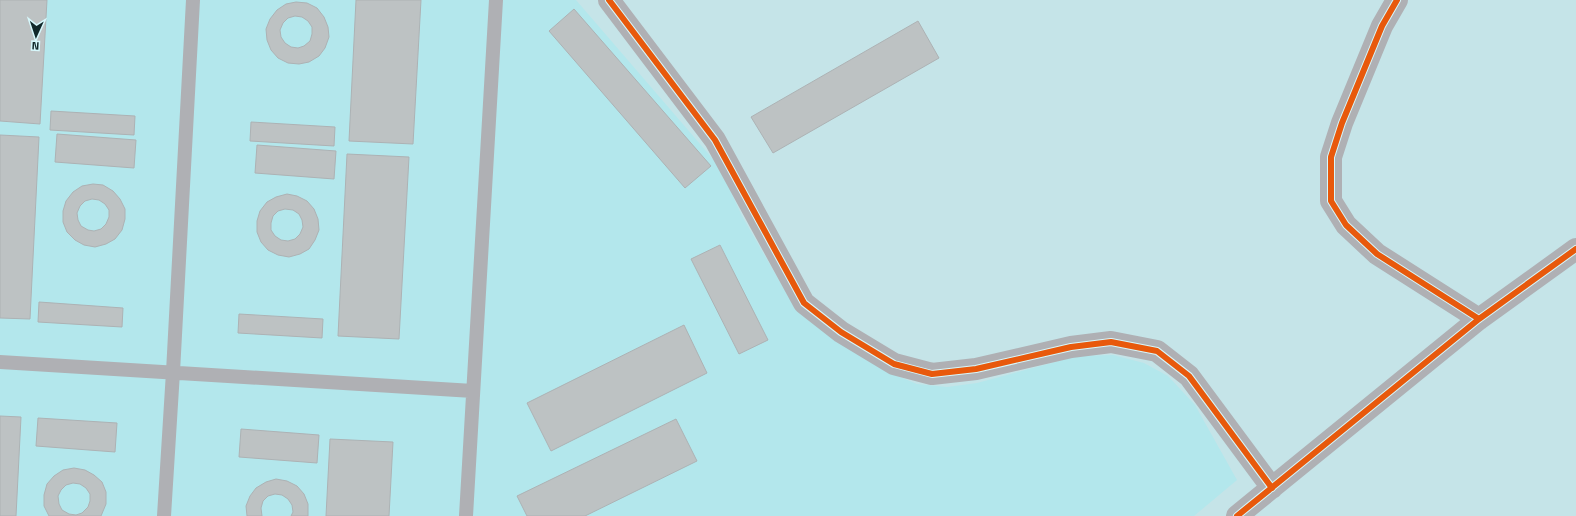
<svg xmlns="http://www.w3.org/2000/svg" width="1576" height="516" viewBox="0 0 1576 516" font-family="'Titillium Web',sans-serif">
<rect width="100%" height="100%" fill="#c5e4e8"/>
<!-- built -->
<path fill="#b3e7ec" d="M 0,0 L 576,0 L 719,166 L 742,216 L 795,308 L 893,374 L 917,384 L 947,387 L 977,383 L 1078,356 L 1113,355 L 1144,363 L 1168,376 L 1195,405 L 1237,480 L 1194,516 L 0,516 Z"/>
<!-- building -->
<path fill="#bdc2c3" stroke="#adb2b4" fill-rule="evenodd" d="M 0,0 L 47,0 L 40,124 L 0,121 Z
M 356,0 L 421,0 L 413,144 L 349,141 Z
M 296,2 L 307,3 L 317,8 L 324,17 L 328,27 L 329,37 L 325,48 L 319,56 L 309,62 L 299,64 L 288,63 L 278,58 L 271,50 L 267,40 L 266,29 L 270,19 L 277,10 L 286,4 ZM 295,16 L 302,17 L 308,21 L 312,27 L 312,34 L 310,41 L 304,46 L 298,48 L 291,47 L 285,43 L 281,37 L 280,30 L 283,23 L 288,18 Z
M 574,9 L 711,166 L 685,188 L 549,31 Z
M 918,21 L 939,58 L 773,153 L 751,117 Z
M 51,111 L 135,116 L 134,135 L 50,130 Z
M 251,122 L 335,127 L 334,146 L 250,141 Z
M 57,134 L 136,140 L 134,168 L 55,162 Z
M 0,135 L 39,137 L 30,319 L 0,318 Z
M 257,145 L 336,151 L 334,179 L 255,173 Z
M 347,154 L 409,157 L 399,339 L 338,336 Z
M 93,184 L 103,185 L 113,191 L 120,199 L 125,209 L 125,219 L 122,230 L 115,239 L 106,244 L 95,247 L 84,245 L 75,240 L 67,232 L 63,222 L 63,211 L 66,201 L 73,192 L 82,186 ZM 92,199 L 99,200 L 105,204 L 109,210 L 109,217 L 106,224 L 101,229 L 94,231 L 88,230 L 81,226 L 78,220 L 77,213 L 80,206 L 85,201 Z
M 287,194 L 297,196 L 307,201 L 314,209 L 318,219 L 319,230 L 315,240 L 309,249 L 300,254 L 289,257 L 278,255 L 268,250 L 261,242 L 257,232 L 257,221 L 260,211 L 267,202 L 276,197 ZM 285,209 L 293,210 L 299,214 L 302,220 L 303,227 L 300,234 L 295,239 L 288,241 L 281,240 L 275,236 L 271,230 L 271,223 L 273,216 L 278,211 Z
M 720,245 L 768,340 L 739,354 L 691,259 Z
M 39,302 L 123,308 L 122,327 L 38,322 Z
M 239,314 L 323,319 L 322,338 L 238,333 Z
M 684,325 L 707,373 L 551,451 L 527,403 Z
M 0,416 L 21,417 L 16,516 L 0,516 Z
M 38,418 L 117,423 L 115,452 L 36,446 Z
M 676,419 L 697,461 L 585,516 L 527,516 L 517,496 Z
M 241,429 L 319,435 L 317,463 L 239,457 Z
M 330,439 L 393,442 L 389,516 L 326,516 Z
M 74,468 L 85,470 L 94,475 L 102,482 L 106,492 L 106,504 L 101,516 L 49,516 L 44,506 L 44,495 L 47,484 L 54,476 L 63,470 ZM 73,483 L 80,484 L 86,488 L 90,494 L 90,501 L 88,507 L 82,513 L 76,515 L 69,514 L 62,510 L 59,504 L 58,496 L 61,490 L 66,485 Z
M 276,479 L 287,481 L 297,486 L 304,494 L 308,504 L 308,516 L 291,516 L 293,512 L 292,505 L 288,499 L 282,495 L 275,494 L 268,496 L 263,501 L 261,508 L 262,516 L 247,516 L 246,506 L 250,496 L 256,488 L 266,482 Z"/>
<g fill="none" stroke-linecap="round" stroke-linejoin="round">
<!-- service -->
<path stroke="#afb0b4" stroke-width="14" d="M 0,362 L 473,391
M 164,516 L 173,372 L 193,0
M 466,516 L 496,0"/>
<!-- minor -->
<path stroke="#afb0b4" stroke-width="22" d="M 609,0 L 715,140 L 804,303 L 841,332 L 894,364 L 932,374 L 976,369 L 1071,347 L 1111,342 L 1157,351 L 1189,376 L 1272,488
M 1397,0 L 1382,26 L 1342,123 L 1331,157 L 1331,201 L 1346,225 L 1377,254 L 1479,319
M 1237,516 L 1479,319 L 1576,249"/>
<defs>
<path id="cycleway" d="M 609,0 L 715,140 L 804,303 L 841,332 L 894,364 L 932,374 L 976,369 L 1071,347 L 1111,342 L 1157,351 L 1189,376 L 1272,488
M 1397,0 L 1382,26 L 1342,123 L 1331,157 L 1331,201 L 1346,225 L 1377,254 L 1479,319
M 1237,516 L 1479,319 L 1576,249"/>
</defs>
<!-- cycleway casing -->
<use href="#cycleway" stroke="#d7f8fc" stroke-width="8"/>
<!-- cycleway -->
<use href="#cycleway" stroke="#e8590c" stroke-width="6"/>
</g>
<!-- north arrow -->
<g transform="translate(36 36) rotate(183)" stroke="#d7f8fc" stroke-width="3" paint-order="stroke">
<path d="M0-3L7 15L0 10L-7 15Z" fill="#11282a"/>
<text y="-6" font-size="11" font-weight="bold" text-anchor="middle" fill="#11282a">N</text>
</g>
</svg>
